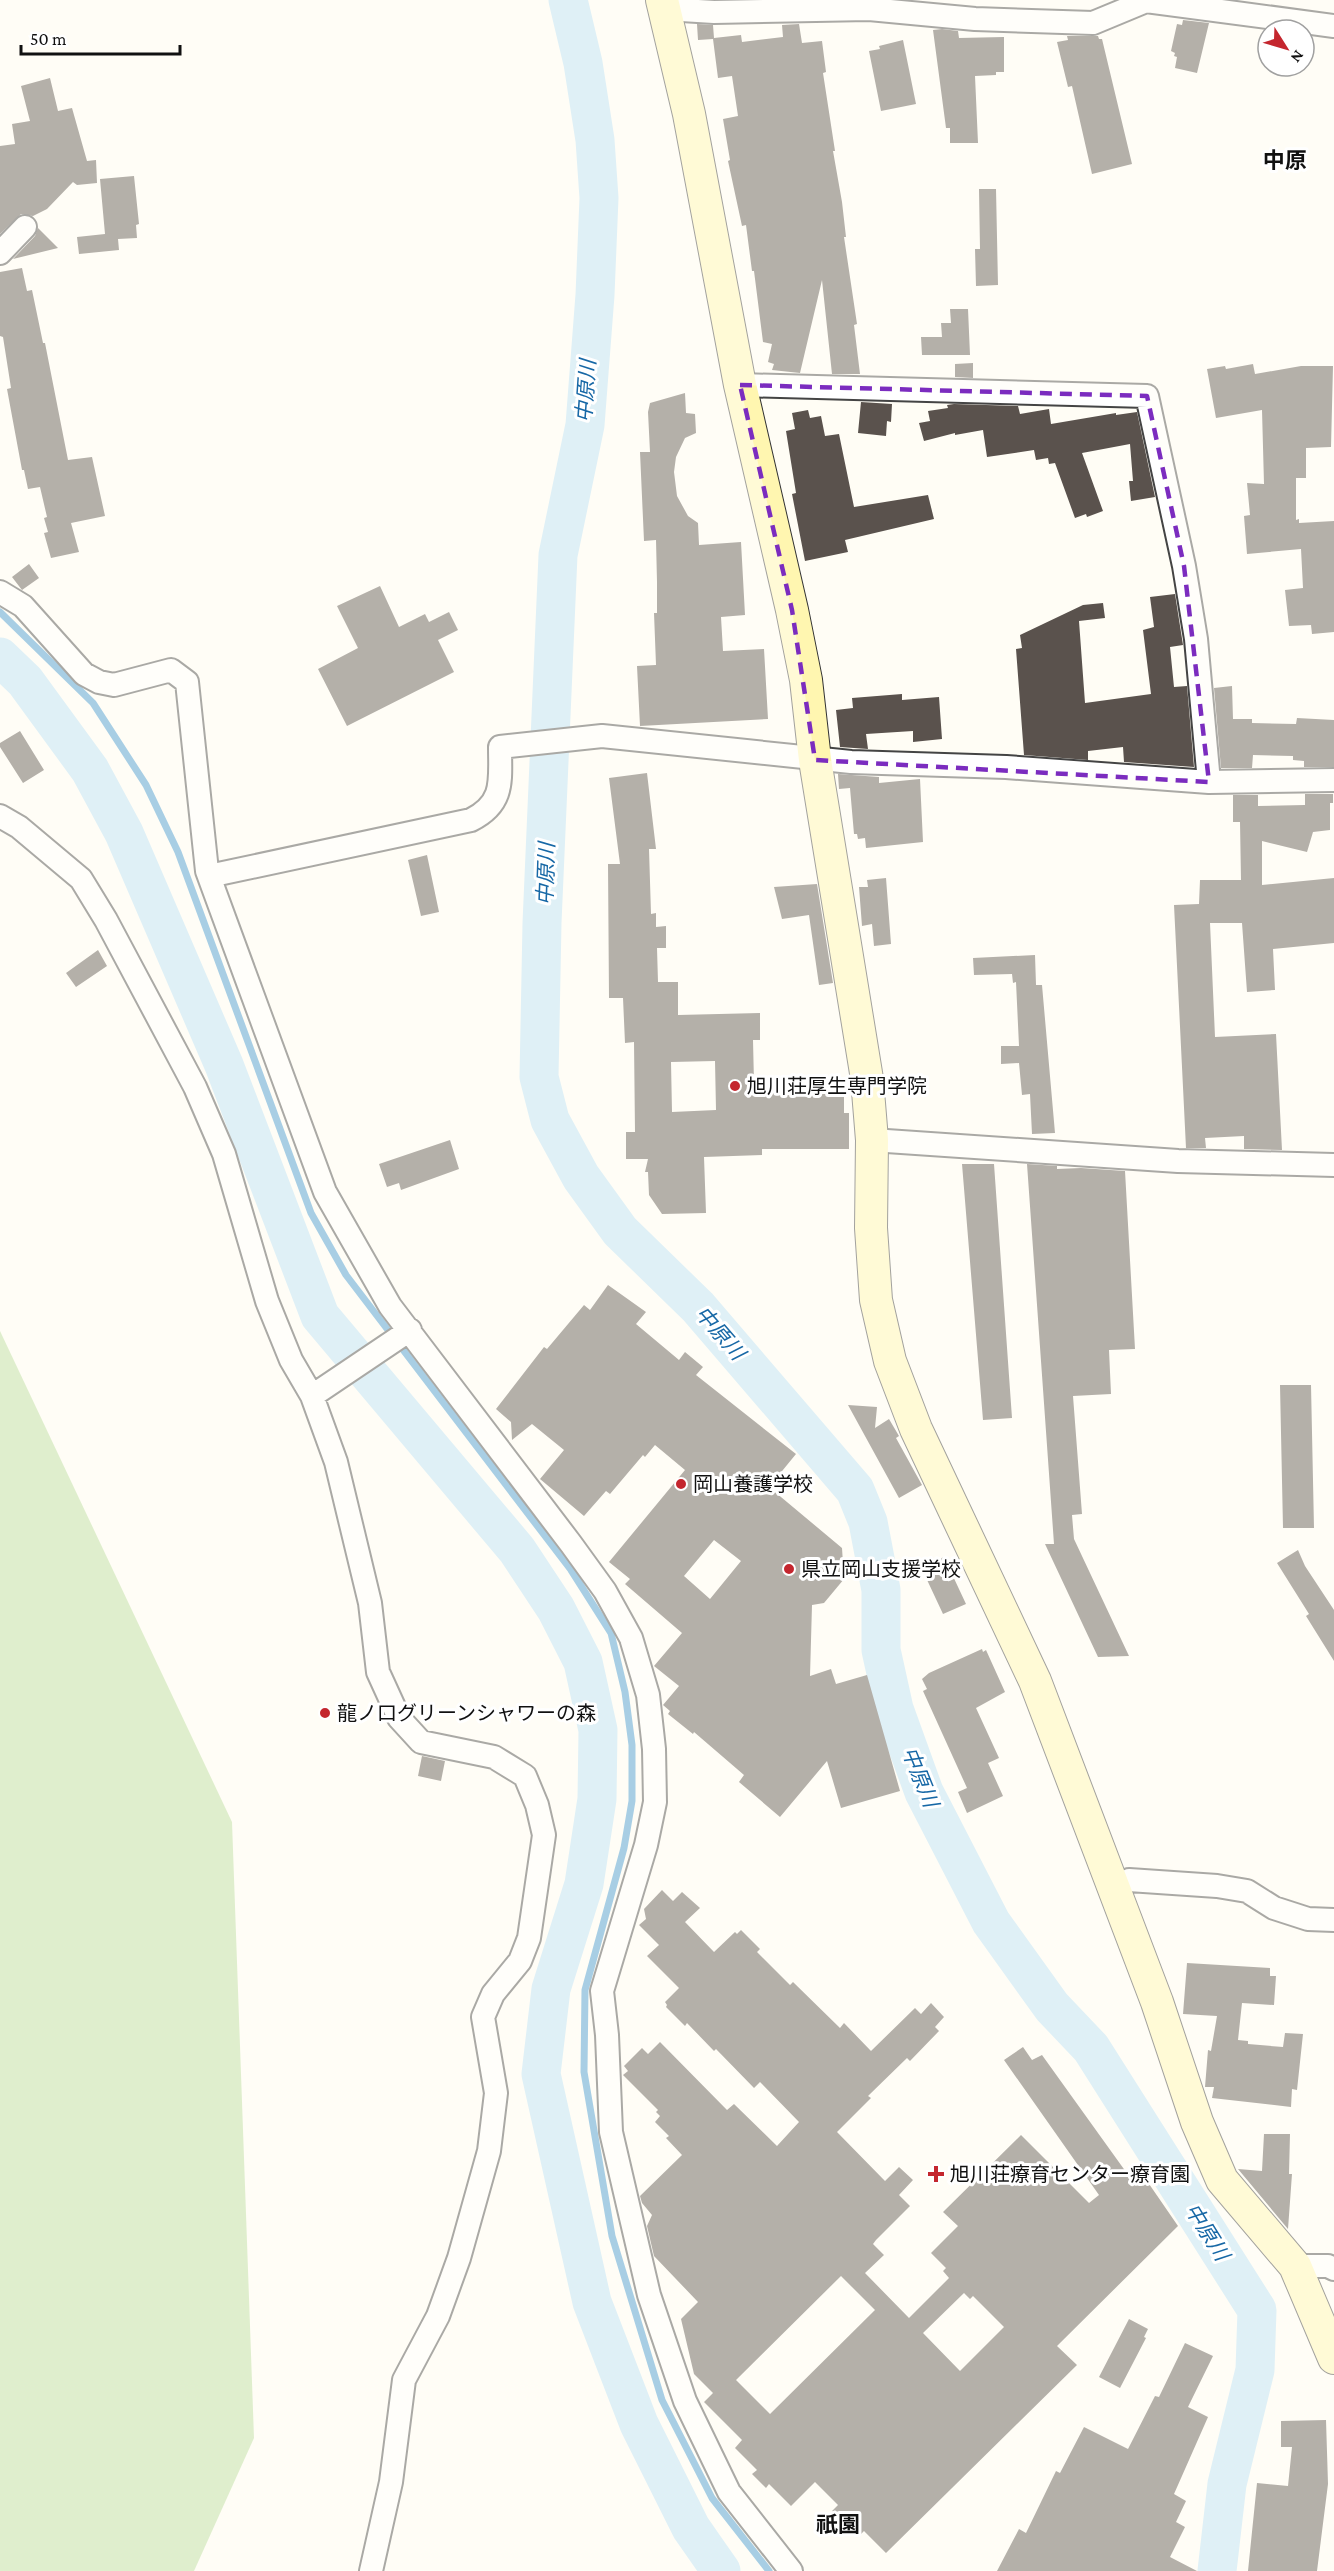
<svg xmlns="http://www.w3.org/2000/svg" width="1334" height="2571" viewBox="0 0 1334 2571" font-family="'Crimson Pro','Noto Sans JP',serif">
<rect width="100%" height="100%" fill="#fffdf5"/>
<!-- forest -->
<path fill="#b9dc9c" d="M 0,1331 L 232,1822 L 254,2438 L 194,2571 L 0,2571 Z"/>
<g fill="none" stroke-linecap="round" stroke-linejoin="round">
<!-- stream -->
<path stroke="#3f96cf" stroke-width="7" d="M 0,612 L 93,703 L 146,785 L 178,852 L 311,1213 L 346,1275 L 571,1570 L 611,1633 L 625,1692 L 632,1745 L 632,1801 L 624,1848 L 585,1990 L 584,2072 L 612,2236 L 662,2400 L 712,2498 L 769,2571"/>
<!-- river -->
<path stroke="#b9e0f7" stroke-width="39" d="M 568,0 L 583,63 L 595,140 L 599,198 L 595,295 L 585,425 L 558,555 L 542,923 L 539,1077 L 550,1120 L 581,1177 L 620,1231 L 698,1307 L 855,1490 L 868,1522 L 881,1590 L 881,1650 L 894,1709 L 924,1792 L 991,1922 L 1052,2007 L 1091,2048 L 1257,2310 L 1255,2370 L 1227,2484 L 1217,2571
M 0,657 L 25,681 L 90,770 L 124,833 L 224,1065 L 320,1316 L 517,1550 L 556,1609 L 583,1662 L 598,1730 L 597,1799 L 584,1884 L 551,1989 L 541,2074 L 592,2302 L 639,2424 L 691,2528 L 721,2571"/>
</g>
<!-- building -->
<path fill="#5a524d" fill-rule="evenodd" d="M 1183,20 L 1209,23 L 1197,73 L 1175,68 L 1177,57 L 1174,56 L 1175,53 L 1171,51 L 1177,24 L 1182,25 Z
M 697,24 L 713,25 L 714,38 L 741,35 L 742,42 L 783,37 L 782,25 L 799,24 L 802,43 L 822,41 L 826,72 L 823,73 L 835,151 L 833,151 L 842,202 L 846,237 L 844,237 L 857,324 L 854,325 L 860,374 L 832,374 L 822,280 L 800,373 L 772,370 L 774,364 L 768,362 L 772,344 L 763,342 L 754,271 L 752,271 L 746,225 L 742,226 L 728,161 L 730,160 L 723,119 L 738,116 L 732,76 L 718,78 L 713,39 L 698,40 Z
M 942,29 L 958,31 L 959,38 L 1004,37 L 1004,72 L 996,72 L 996,75 L 975,76 L 978,143 L 950,143 L 950,128 L 946,128 L 933,30 Z
M 1067,36 L 1098,36 L 1099,39 L 1102,39 L 1132,164 L 1092,174 L 1072,86 L 1068,87 L 1057,42 L 1068,40 Z
M 903,40 L 916,104 L 881,111 L 869,51 L 880,49 L 879,46 Z
M 50,78 L 58,111 L 72,108 L 87,161 L 96,160 L 97,183 L 77,185 L 73,182 L 47,209 L 33,216 L 21,214 L 0,234 L 0,146 L 15,144 L 12,124 L 30,121 L 21,86 Z
M 134,176 L 139,224 L 136,225 L 137,238 L 118,239 L 119,250 L 79,254 L 77,237 L 105,234 L 100,179 Z
M 979,189 L 996,189 L 998,285 L 976,286 L 975,249 L 980,249 Z
M 38,228 L 58,248 L 13,259 L 35,236 Z
M 22,268 L 27,291 L 32,290 L 43,343 L 45,343 L 68,460 L 92,457 L 105,516 L 71,523 L 79,552 L 51,558 L 44,533 L 48,532 L 44,518 L 47,517 L 40,487 L 28,489 L 24,470 L 22,470 L 7,389 L 11,388 L 3,337 L 0,336 L 0,272 Z
M 950,309 L 968,309 L 970,355 L 922,355 L 921,337 L 942,337 L 941,323 L 951,323 Z
M 973,363 L 973,378 L 955,377 L 955,364 Z
M 1253,364 L 1255,374 L 1301,366 L 1333,366 L 1331,447 L 1306,448 L 1306,478 L 1296,478 L 1296,520 L 1299,519 L 1299,523 L 1334,521 L 1334,632 L 1312,634 L 1311,625 L 1289,626 L 1285,590 L 1303,588 L 1301,549 L 1247,554 L 1244,516 L 1250,515 L 1247,483 L 1264,484 L 1262,410 L 1216,418 L 1207,369 L 1225,366 L 1226,369 Z
M 685,393 L 686,413 L 695,414 L 696,433 L 685,438 L 676,457 L 674,472 L 677,496 L 688,516 L 698,523 L 699,545 L 741,542 L 745,615 L 721,617 L 723,651 L 764,649 L 768,719 L 640,726 L 637,666 L 656,665 L 654,613 L 657,613 L 657,582 L 656,540 L 644,541 L 640,452 L 650,452 L 648,412 L 650,403 Z
M 861,402 L 892,404 L 891,422 L 887,421 L 886,436 L 858,433 Z
M 954,404 L 1018,406 L 1020,414 L 1049,409 L 1051,424 L 1116,413 L 1116,415 L 1137,412 L 1155,497 L 1131,501 L 1129,481 L 1133,481 L 1130,444 L 1082,453 L 1103,511 L 1087,517 L 1086,514 L 1075,518 L 1055,463 L 1049,464 L 1048,458 L 1036,460 L 1034,450 L 987,457 L 983,430 L 955,435 L 955,433 L 924,441 L 919,423 L 930,421 L 928,411 L 948,408 L 947,405 Z
M 808,410 L 810,418 L 821,416 L 825,436 L 839,434 L 854,507 L 928,495 L 934,519 L 845,540 L 848,552 L 805,561 L 792,494 L 796,493 L 786,431 L 795,429 L 792,413 Z
M 29,564 L 39,578 L 22,590 L 12,577 Z
M 380,586 L 399,627 L 425,614 L 429,622 L 449,612 L 458,630 L 438,640 L 454,672 L 347,726 L 318,669 L 358,648 L 337,606 Z
M 1175,594 L 1183,645 L 1170,647 L 1174,687 L 1187,686 L 1194,767 L 1124,762 L 1123,747 L 1088,751 L 1088,760 L 1024,755 L 1016,649 L 1022,648 L 1020,635 L 1083,605 L 1103,603 L 1105,618 L 1079,621 L 1085,703 L 1151,694 L 1143,630 L 1154,627 L 1150,597 Z
M 1232,686 L 1233,719 L 1252,719 L 1252,723 L 1296,724 L 1297,718 L 1334,720 L 1334,767 L 1304,767 L 1304,761 L 1293,760 L 1293,756 L 1253,755 L 1252,768 L 1221,768 L 1214,688 Z
M 902,694 L 902,700 L 939,697 L 942,739 L 913,742 L 913,731 L 866,734 L 868,749 L 840,747 L 836,710 L 853,708 L 852,698 Z
M 20,731 L 44,770 L 23,783 L 0,747 L 0,743 Z
M 647,773 L 656,849 L 649,849 L 651,914 L 656,913 L 656,927 L 666,926 L 666,948 L 657,948 L 658,982 L 678,982 L 678,1015 L 760,1013 L 760,1040 L 753,1040 L 754,1083 L 844,1084 L 844,1113 L 849,1113 L 849,1149 L 762,1149 L 762,1155 L 704,1157 L 706,1213 L 662,1214 L 649,1195 L 648,1172 L 645,1172 L 648,1159 L 626,1159 L 626,1132 L 635,1132 L 634,1042 L 625,1043 L 623,998 L 609,998 L 608,864 L 620,864 L 609,778 ZM 715,1061 L 716,1110 L 672,1112 L 671,1062 Z
M 838,774 L 879,777 L 879,783 L 920,779 L 923,842 L 866,848 L 865,838 L 858,839 L 857,834 L 854,834 L 850,788 L 839,789 Z
M 1305,794 L 1333,794 L 1333,803 L 1330,803 L 1330,830 L 1313,832 L 1307,852 L 1262,841 L 1262,885 L 1334,878 L 1334,943 L 1273,949 L 1275,990 L 1247,992 L 1242,923 L 1210,923 L 1215,1037 L 1276,1034 L 1282,1150 L 1244,1149 L 1244,1136 L 1205,1138 L 1206,1148 L 1186,1148 L 1174,905 L 1199,904 L 1200,880 L 1241,880 L 1240,822 L 1233,822 L 1233,795 L 1258,795 L 1258,806 L 1305,805 Z
M 427,855 L 439,912 L 421,916 L 408,860 Z
M 886,878 L 891,944 L 874,946 L 872,924 L 862,926 L 859,887 L 868,887 L 867,880 Z
M 817,884 L 833,983 L 819,985 L 809,915 L 782,919 L 774,887 Z
M 98,950 L 107,966 L 76,987 L 66,973 Z
M 1035,955 L 1036,985 L 1042,985 L 1055,1133 L 1032,1134 L 1030,1094 L 1022,1095 L 1019,1063 L 1001,1064 L 1001,1046 L 1019,1046 L 1016,982 L 1013,983 L 1012,974 L 974,975 L 973,958 Z
M 450,1140 L 459,1169 L 401,1190 L 399,1183 L 387,1187 L 379,1164 Z
M 962,1164 L 994,1164 L 1012,1418 L 983,1420 Z
M 1027,1164 L 1057,1166 L 1057,1169 L 1081,1168 L 1125,1171 L 1135,1349 L 1109,1350 L 1111,1394 L 1073,1396 L 1082,1514 L 1072,1515 L 1074,1539 L 1129,1656 L 1098,1657 L 1045,1544 L 1054,1544 Z
M 608,1285 L 646,1312 L 636,1324 L 679,1360 L 685,1352 L 703,1367 L 696,1375 L 796,1454 L 769,1487 L 842,1548 L 844,1579 L 824,1603 L 812,1605 L 810,1676 L 831,1669 L 836,1684 L 867,1675 L 900,1791 L 841,1808 L 827,1761 L 780,1817 L 739,1782 L 744,1775 L 694,1732 L 693,1734 L 668,1714 L 670,1711 L 663,1705 L 679,1686 L 654,1666 L 682,1633 L 625,1584 L 630,1579 L 609,1562 L 685,1470 L 655,1445 L 645,1457 L 643,1455 L 610,1494 L 606,1491 L 584,1516 L 540,1479 L 564,1450 L 532,1424 L 512,1440 L 511,1422 L 496,1409 L 544,1347 L 547,1349 L 584,1305 L 590,1310 ZM 714,1540 L 741,1561 L 710,1599 L 684,1576 Z
M 1280,1385 L 1311,1385 L 1314,1528 L 1283,1528 Z
M 848,1405 L 877,1407 L 875,1428 L 889,1419 L 899,1436 L 896,1438 L 922,1485 L 899,1498 Z
M 1298,1550 L 1305,1566 L 1334,1610 L 1334,1661 L 1306,1616 L 1309,1614 L 1277,1563 Z
M 944,1557 L 966,1604 L 943,1614 L 921,1567 Z
M 982,1649 L 983,1652 L 986,1650 L 1005,1692 L 976,1708 L 999,1758 L 988,1763 L 1003,1796 L 967,1813 L 958,1792 L 967,1788 L 923,1691 L 927,1689 L 922,1679 L 929,1673 Z
M 422,1756 L 445,1761 L 441,1781 L 418,1776 Z
M 662,1890 L 673,1901 L 682,1892 L 700,1908 L 685,1922 L 714,1952 L 735,1932 L 737,1934 L 741,1930 L 760,1949 L 757,1952 L 790,1985 L 793,1982 L 840,2028 L 844,2023 L 871,2051 L 915,2008 L 921,2014 L 931,2003 L 944,2017 L 935,2027 L 939,2031 L 910,2061 L 907,2058 L 868,2096 L 871,2098 L 837,2132 L 885,2181 L 899,2167 L 913,2180 L 899,2195 L 910,2206 L 876,2240 L 873,2244 L 884,2255 L 865,2273 L 909,2318 L 949,2278 L 943,2271 L 946,2268 L 931,2253 L 958,2226 L 943,2212 L 1021,2135 L 1089,2203 L 1099,2195 L 1004,2060 L 1023,2047 L 1032,2060 L 1042,2055 L 1126,2172 L 1136,2165 L 1178,2226 L 1057,2346 L 1077,2365 L 886,2553 L 864,2531 L 858,2537 L 832,2511 L 838,2505 L 815,2482 L 791,2506 L 769,2484 L 766,2488 L 752,2474 L 757,2470 L 735,2448 L 742,2440 L 704,2402 L 713,2393 L 694,2374 L 681,2319 L 698,2302 L 654,2256 L 647,2226 L 652,2215 L 642,2203 L 640,2196 L 682,2155 L 666,2138 L 669,2136 L 655,2122 L 660,2116 L 656,2112 L 658,2110 L 623,2075 L 628,2071 L 624,2066 L 642,2048 L 648,2054 L 660,2042 L 727,2110 L 734,2104 L 777,2146 L 799,2122 L 760,2082 L 754,2088 L 716,2049 L 714,2051 L 687,2023 L 685,2026 L 666,2007 L 667,2005 L 665,2002 L 679,1988 L 647,1956 L 659,1945 L 639,1925 L 646,1919 L 644,1909 ZM 841,2276 L 875,2310 L 770,2414 L 736,2380 ZM 964,2293 L 970,2299 L 973,2296 L 1004,2327 L 960,2371 L 923,2333 Z
M 1187,1963 L 1270,1968 L 1270,1976 L 1276,1976 L 1274,2005 L 1242,2003 L 1238,2040 L 1248,2041 L 1248,2044 L 1283,2047 L 1285,2033 L 1303,2034 L 1297,2090 L 1292,2089 L 1291,2107 L 1212,2098 L 1214,2087 L 1205,2087 L 1208,2050 L 1211,2051 L 1217,2016 L 1183,2014 Z
M 1264,2134 L 1290,2134 L 1289,2174 L 1292,2174 L 1288,2229 L 1238,2169 L 1262,2171 Z
M 1129,2319 L 1148,2329 L 1144,2337 L 1146,2338 L 1120,2388 L 1099,2377 Z
M 1185,2343 L 1213,2356 L 1188,2407 L 1208,2417 L 1174,2494 L 1186,2501 L 1176,2522 L 1185,2527 L 1170,2557 L 1197,2571 L 997,2571 L 1019,2529 L 1026,2533 L 1056,2471 L 1060,2473 L 1084,2427 L 1128,2449 L 1155,2396 L 1159,2397 Z
M 1326,2420 L 1328,2484 L 1317,2571 L 1248,2571 L 1257,2483 L 1288,2486 L 1292,2447 L 1281,2447 L 1281,2421 Z"/>
<g fill="none" stroke-linecap="round" stroke-linejoin="round">
<defs>
<path id="street" d="M 665,9 L 714,12 L 869,9 L 975,19 L 1093,23 L 1146,1 L 1334,26
M 0,253 L 25,227
M 740,385 L 1147,396 L 1184,566 L 1196,639 L 1209,782
M 0,592 L 23,606 L 84,674 L 99,682 L 114,685 L 171,670 L 187,682 L 207,871 L 325,1192 L 390,1306 L 571,1544 L 605,1591 L 631,1638 L 648,1695 L 654,1749 L 655,1802 L 646,1845 L 602,1991 L 607,2035 L 611,2132 L 649,2295 L 685,2401 L 729,2492 L 791,2571
M 0,816 L 19,827 L 81,879 L 106,920 L 195,1087 L 224,1154 L 267,1301 L 291,1360 L 312,1396 L 336,1462 L 370,1603 L 378,1672 L 399,1718 L 421,1742 L 494,1757 L 525,1776 L 537,1805 L 544,1835 L 529,1938 L 520,1961 L 493,1994 L 483,2017 L 496,2093 L 489,2151 L 459,2258 L 438,2316 L 404,2380 L 391,2482 L 371,2571
M 209,876 L 471,820 C 505,803 500,780 500,747 L 602,736 L 851,762 L 1006,767 L 1209,782 L 1334,780
M 872,1140 L 1178,1161 L 1334,1165
M 312,1396 L 410,1330
M 1113,1888 L 1129,1880 L 1217,1886 L 1247,1891 L 1274,1908 L 1308,1919 L 1334,1920
M 1295,2266 L 1328,2266 L 1334,2269"/>
<path id="secondary" d="M 662,0 L 689,114 L 740,385 L 792,610 L 806,680 L 815,760 L 867,1079 L 872,1140 L 871,1228 L 876,1300 L 890,1361 L 916,1429 L 1035,1681 L 1157,2002 L 1197,2122 L 1222,2180 L 1295,2266 L 1334,2358"/>
</defs>
<!-- street casing -->
<use href="#street" stroke="#444" stroke-width="26"/>
<!-- secondary casing -->
<use href="#secondary" stroke="#333" stroke-width="34"/>
<!-- street -->
<use href="#street" stroke="#fff" stroke-width="22"/>
<!-- secondary -->
<use href="#secondary" stroke="#fff6b0" stroke-width="32"/>
</g>
<!-- marked area -->
<path d="M0 0H1334V2571H0ZM 740,385 L 1147,396 L 1184,566 L 1209,782 L 815,760 L 792,610 Z" fill="#fffdf5" fill-opacity=".55" fill-rule="evenodd"/>
<path fill="none" stroke="#7b2cbf" stroke-width="4.5" stroke-dasharray="12 8" stroke-linejoin="round" d="M 740,385 L 1147,396 L 1184,566 L 1209,782 L 815,760 L 792,610 Z"/>
<!-- markers -->
<g fill="#c4262e" stroke="#fff" stroke-width="2">
<circle cx="735" cy="1086" r="6"/>
<circle cx="681" cy="1484" r="6"/>
<circle cx="789" cy="1569" r="6"/>
<circle cx="325" cy="1713" r="6"/>
<path d="M933 2165h6v6h6v6h-6v6h-6v-6h-6v-6h6z"/>
</g>
<g text-anchor="middle" stroke-width="6" stroke-linejoin="round" paint-order="stroke">
<!-- poi labels -->
<g font-size="20" fill="#111" stroke="#fff" text-anchor="start">
<text x="747" y="1093">旭川荘厚生専門学院</text>
<text x="693" y="1491">岡山養護学校</text>
<text x="801" y="1576">県立岡山支援学校</text>
<text x="337" y="1720">龍ノ口グリーンシャワーの森</text>
<text x="950" y="2181">旭川荘療育センター療育園</text>
</g>
<!-- water labels -->
<g font-size="21" font-style="italic" fill="#1768a6" stroke="#fff">
<text transform="translate(586 391) rotate(-86)" y="7">中原川</text>
<text transform="translate(546 874) rotate(-88)" y="7">中原川</text>
<text transform="translate(720 1333) rotate(49)" y="7">中原川</text>
<text transform="translate(920 1777) rotate(68)" y="7">中原川</text>
<text transform="translate(1207 2232) rotate(58)" y="7">中原川</text>
</g>
<!-- quarter labels -->
<g font-size="22" font-weight="bold" fill="#111" stroke="#fff">
<text x="1285" y="168">中原</text>
<text x="838" y="2532">祇園</text>
</g>
</g>
<!-- north arrow -->
<g transform="translate(1286 48) rotate(127)"><circle r="28" fill="#ffffff" stroke="#a0a0a0" stroke-width="1.5"/>
<path d="M0-4.5L10 22L0 15L-10 22Z" fill="#c4262e"/>
<text y="-9" font-size="16" font-weight="bold" text-anchor="middle" fill="#111111">N</text>
</g>
<!-- scale -->
<path d="M21 45v9h159v-9" fill="none" stroke="#111111" stroke-width="3"/>
<text x="30" y="45" font-size="18" fill="#111111" stroke="#ffffff" stroke-width="4.5" paint-order="stroke">50 m</text>
</svg>
